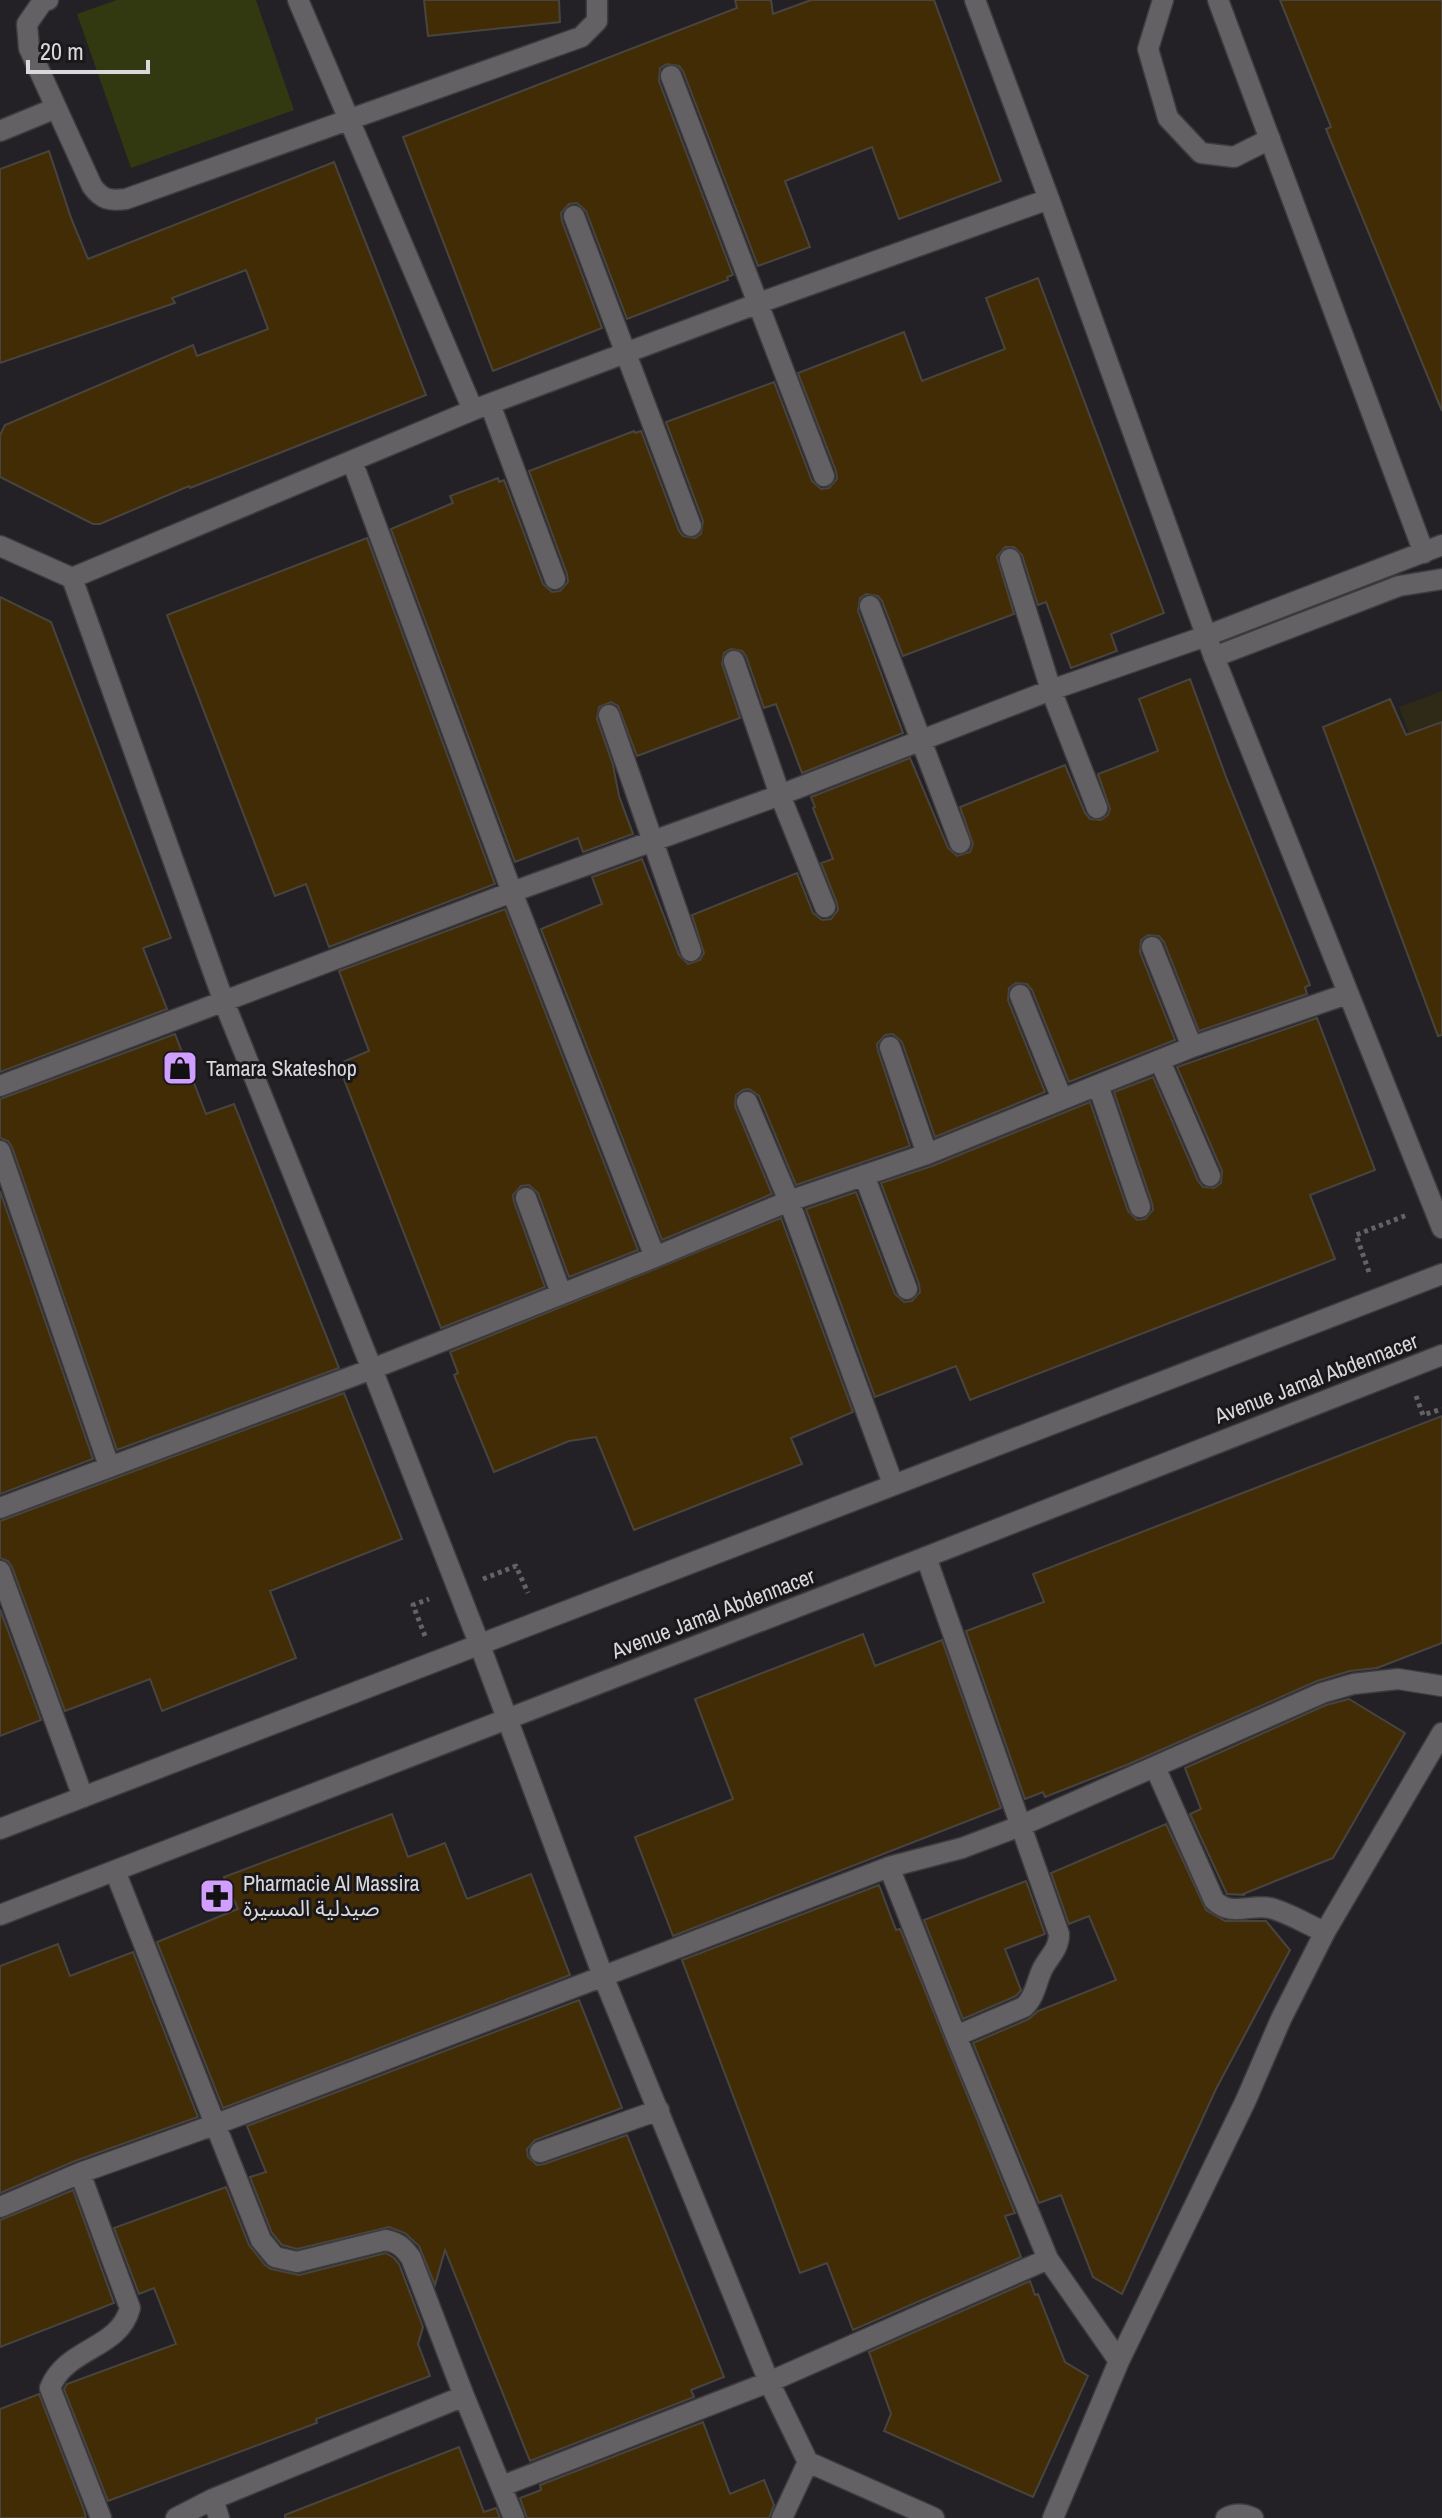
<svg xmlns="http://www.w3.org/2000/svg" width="1442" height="2518" viewBox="0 0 1442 2518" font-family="'Archivo Narrow','Noto Sans Arabic',sans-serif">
<rect width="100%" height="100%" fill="#232125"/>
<!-- education -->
<path fill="#2f2918" d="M 1442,691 L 1442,822 L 1399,707 Z"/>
<!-- green -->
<path fill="#323911" d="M 117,0 L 256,0 L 294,110 L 131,168 L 77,14 Z"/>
<!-- building -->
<path fill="#422c05" stroke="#484540" stroke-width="2" d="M 424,0 L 559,0 L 560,22 L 428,36 Z
M 735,0 L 771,0 L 773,14 L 811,0 L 934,0 L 1001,181 L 899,219 L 872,147 L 785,181 L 810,247 L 758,266 L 683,71 L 679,66 L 667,64 L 660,68 L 659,81 L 733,275 L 727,277 L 728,280 L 627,319 L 586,211 L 577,203 L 569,204 L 561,213 L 562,221 L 602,328 L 493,371 L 403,137 L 737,8 Z
M 1280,0 L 1442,0 L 1442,411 L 1326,129 L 1331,127 Z
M 49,151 L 71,218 L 88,259 L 334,162 L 426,395 L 277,454 L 190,488 L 189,486 L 100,524 L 93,524 L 0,477 L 0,435 L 5,425 L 193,345 L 197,356 L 268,329 L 246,270 L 172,298 L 175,303 L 0,363 L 0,169 Z
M 1038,278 L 1164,613 L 1111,634 L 1117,651 L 1071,668 L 1046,602 L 1038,605 L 1022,555 L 1014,547 L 1005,547 L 997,557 L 1014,614 L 903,656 L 882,601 L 878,596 L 866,594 L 860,598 L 858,611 L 903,733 L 802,773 L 776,704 L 764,708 L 746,656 L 742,651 L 731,649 L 724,653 L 722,664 L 740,718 L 637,756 L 618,706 L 611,702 L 599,707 L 597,719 L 613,765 L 619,796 L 633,834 L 583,852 L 578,838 L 515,862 L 391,529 L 453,503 L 450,496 L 498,478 L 499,482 L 504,480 L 543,584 L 552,592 L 560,591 L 568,582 L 567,574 L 529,471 L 634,431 L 635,433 L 641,431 L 679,531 L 683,536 L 695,538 L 701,534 L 703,521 L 666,422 L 774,382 L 812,481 L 821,489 L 829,488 L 837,479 L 836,471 L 798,373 L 904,332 L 922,381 L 1005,349 L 986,298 Z
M 367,538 L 495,884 L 329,947 L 306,884 L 275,896 L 167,615 Z
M 0,597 L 51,622 L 171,938 L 143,948 L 167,1009 L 0,1072 Z
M 1190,679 L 1226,777 L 1310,985 L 1305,987 L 1307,994 L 1199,1031 L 1164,942 L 1159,936 L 1148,935 L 1141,940 L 1140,952 L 1175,1040 L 1069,1082 L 1032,990 L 1027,984 L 1016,983 L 1009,988 L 1008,1000 L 1045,1092 L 935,1137 L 902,1042 L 893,1034 L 885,1035 L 877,1044 L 878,1051 L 910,1146 L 796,1185 L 759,1096 L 749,1089 L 743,1090 L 736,1095 L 735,1106 L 772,1194 L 662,1240 L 541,929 L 602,904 L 592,877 L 642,859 L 679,955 L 688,964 L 700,960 L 704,953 L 692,915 L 797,873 L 813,913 L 822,920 L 831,919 L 838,910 L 837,903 L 821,863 L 833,859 L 813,808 L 815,807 L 811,797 L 910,758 L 948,848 L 957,856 L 970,852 L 973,844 L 960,807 L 1065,765 L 1085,813 L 1090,819 L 1101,820 L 1108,815 L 1110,809 L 1098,774 L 1158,751 L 1139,699 Z
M 1390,699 L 1406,735 L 1442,722 L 1442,1035 L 1438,1036 L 1323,727 Z
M 505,909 L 638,1250 L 569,1277 L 538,1193 L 529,1185 L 521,1186 L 513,1195 L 514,1202 L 545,1287 L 441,1328 L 338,1064 L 369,1051 L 339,971 Z
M 1317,1018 L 1375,1170 L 1310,1195 L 1335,1259 L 970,1400 L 956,1366 L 875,1397 L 806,1209 L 856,1192 L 895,1294 L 904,1302 L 912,1301 L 920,1292 L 919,1284 L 881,1183 L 932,1166 L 1090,1102 L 1128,1211 L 1137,1220 L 1145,1219 L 1153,1210 L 1152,1203 L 1114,1092 L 1153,1077 L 1198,1181 L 1203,1187 L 1214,1188 L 1221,1183 L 1222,1171 L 1177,1067 Z
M 175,1034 L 206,1114 L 234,1104 L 339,1368 L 117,1450 L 12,1147 L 8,1141 L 0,1138 L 0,1099 Z
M 0,1191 L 93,1459 L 0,1494 Z
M 781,1218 L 853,1412 L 791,1438 L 802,1464 L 634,1530 L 596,1437 L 569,1441 L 494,1472 L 454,1375 L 458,1373 L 450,1352 Z
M 344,1393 L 402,1539 L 270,1591 L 296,1658 L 162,1711 L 150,1679 L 65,1711 L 12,1567 L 8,1561 L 0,1558 L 0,1521 Z
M 1442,1416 L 1442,1643 L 1377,1668 L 1350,1671 L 1317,1681 L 1129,1764 L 1045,1797 L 1043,1792 L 1025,1799 L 966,1631 L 1044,1602 L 1033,1574 Z
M 0,1609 L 41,1720 L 0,1736 Z
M 863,1634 L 875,1666 L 942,1640 L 1001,1808 L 673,1936 L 635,1837 L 733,1799 L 695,1699 Z
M 1349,1699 L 1405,1733 L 1333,1858 L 1243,1894 L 1245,1895 L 1227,1894 L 1190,1814 L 1201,1809 L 1185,1768 L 1326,1705 Z
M 392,1814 L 408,1857 L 445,1843 L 467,1899 L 531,1874 L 570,1975 L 223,2108 L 157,1942 L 238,1909 L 224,1877 Z
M 1166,1824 L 1206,1910 L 1225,1921 L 1266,1921 L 1290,1950 L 1216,2089 L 1122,2294 L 1093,2277 L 1061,2195 L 1039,2203 L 973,2043 L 1029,2019 L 1038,2011 L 1116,1980 L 1089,1916 L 1069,1924 L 1051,1873 Z
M 1026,1881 L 1045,1934 L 1005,1949 L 1021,1990 L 1016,1996 L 963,2019 L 924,1920 Z
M 879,1885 L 896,1930 L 900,1929 L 1015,2213 L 1005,2216 L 1021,2257 L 853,2330 L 827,2263 L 800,2273 L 682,1960 Z
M 58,1944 L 70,1976 L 133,1952 L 198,2117 L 75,2161 L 0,2193 L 0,1966 Z
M 579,2000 L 622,2108 L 535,2140 L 527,2149 L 528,2157 L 537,2165 L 544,2164 L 627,2135 L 724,2377 L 691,2390 L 694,2397 L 530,2461 L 445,2250 L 435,2285 L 419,2246 L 405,2233 L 389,2227 L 297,2249 L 282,2245 L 272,2233 L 250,2177 L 266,2172 L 247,2126 Z
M 226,2187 L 249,2245 L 265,2265 L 271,2269 L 299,2275 L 386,2253 L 394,2258 L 399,2264 L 423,2327 L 418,2344 L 430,2376 L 316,2419 L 317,2423 L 108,2501 L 64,2389 L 67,2384 L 176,2344 L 154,2288 L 139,2294 L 114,2228 Z
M 73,2190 L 114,2303 L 0,2347 L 0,2220 Z
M 1030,2281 L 1035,2295 L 1038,2294 L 1065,2362 L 1088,2376 L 1033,2497 L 884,2431 L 891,2414 L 869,2352 Z
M 39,2394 L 84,2510 L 86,2518 L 0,2518 L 0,2409 Z
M 703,2422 L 730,2494 L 764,2480 L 774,2505 L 769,2518 L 527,2518 L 520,2498 L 541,2490 L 540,2485 Z
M 459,2447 L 484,2512 L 496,2508 L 500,2518 L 285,2518 L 285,2515 Z"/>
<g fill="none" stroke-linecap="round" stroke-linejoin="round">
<defs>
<path id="lane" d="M 1163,0 L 1148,49 L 1168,118 L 1201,153 L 1234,157 L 1270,139
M 0,131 L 56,108
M 1214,657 L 1399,586 L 1442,579
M 1226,2518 C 1235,2513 1244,2514 1253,2518"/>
<path id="street" d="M 48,0 L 43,1 L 27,24 L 29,48 L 92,186 C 102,200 110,201 126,199 L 581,37 L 597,21 L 597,0
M 298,0 L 473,410
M 975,0 L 1049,199 L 1214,657 L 1442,1228
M 1218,0 L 1424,553
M 671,76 L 824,476
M 574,216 L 691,526
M 490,404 L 555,579
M 352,461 L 512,892 L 655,1257
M 0,546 L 72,578
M 1010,559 L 1051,690 L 1097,808
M 870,606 L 960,843
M 734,661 L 780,795 L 825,907
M 609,715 L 691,951
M 1152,947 L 1192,1047
M 1020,995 L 1062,1099
M 890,1047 L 927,1154
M 1160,1061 L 1210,1176
M 1098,1085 L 1140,1207
M 0,1086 L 512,892 L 780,795 L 1051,690 L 1206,636 L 1442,545
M 747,1102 L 789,1201 L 893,1484
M 0,1151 L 109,1466
M 864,1175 L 907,1289
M 526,1198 L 561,1293
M 0,1508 L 372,1369 L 655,1257 L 789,1201 L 927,1154 L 1192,1047 L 1347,994
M 926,1557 L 1059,1934 C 1059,1950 1048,1957 1042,1970 C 1036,1983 1035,1997 1024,2007 L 956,2036
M 0,1571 L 83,1797
M 1155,1767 L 1214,1900 C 1230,1917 1250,1904 1270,1908 C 1287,1912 1308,1925 1325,1932
M 889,1867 L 956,2036 L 1048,2259
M 115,1871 L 261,2240 L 275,2257 L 297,2262 L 386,2240 C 399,2243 404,2248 411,2258 L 464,2396 L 514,2518
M 540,2152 L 659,2110
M 80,2173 L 130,2308 C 119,2350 66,2347 50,2388 L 101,2518
M 0,2207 L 80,2173 L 214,2125 L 889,1867 L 962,1848 L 1020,1826 L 1322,1693 L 1353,1684 L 1398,1679 L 1442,1686
M 502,2486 L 769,2382 L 1048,2259 L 1119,2361
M 213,2499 L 219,2518
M 176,2518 L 213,2499 L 464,2396
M 782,2518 L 808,2462
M 934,2518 L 808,2462 L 769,2382 L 603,1976 L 479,1643 L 372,1369 L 224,1002 L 72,578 L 473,410 L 759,303 L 1049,199
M 1053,2518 L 1119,2361 L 1246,2100 L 1281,2019 L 1325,1932 L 1442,1733"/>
<path id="secondary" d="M 0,1829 L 1442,1274
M 0,1915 L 926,1557 L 1442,1355"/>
</defs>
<!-- lane casing -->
<use href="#lane" stroke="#3e3b3f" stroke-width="23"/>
<!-- street casing -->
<use href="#street" stroke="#3e3b3f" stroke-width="23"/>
<!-- secondary casing -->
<use href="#secondary" stroke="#3e3b3f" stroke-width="23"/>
<!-- path -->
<path stroke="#646265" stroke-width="5" stroke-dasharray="4 4" stroke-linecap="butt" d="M 1369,1272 L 1356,1235 L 1407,1215
M 1416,1396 L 1423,1415 L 1442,1409
M 483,1579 L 516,1566 L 528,1593
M 425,1636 L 413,1605 L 429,1599"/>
<!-- lane -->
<use href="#lane" stroke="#646165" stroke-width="20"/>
<!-- street -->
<use href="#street" stroke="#646165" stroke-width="20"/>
<!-- secondary -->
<use href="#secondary" stroke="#646165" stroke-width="20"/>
</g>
<!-- icons -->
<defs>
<symbol id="shop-square" viewBox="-11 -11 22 22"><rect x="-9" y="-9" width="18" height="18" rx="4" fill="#cf9eff" stroke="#1a181b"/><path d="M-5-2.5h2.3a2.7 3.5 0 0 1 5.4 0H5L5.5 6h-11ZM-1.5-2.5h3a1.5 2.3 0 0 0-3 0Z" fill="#111"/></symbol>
<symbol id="pharmacy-square" viewBox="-11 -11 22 22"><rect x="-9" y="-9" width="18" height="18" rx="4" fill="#cf9eff" stroke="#1a181b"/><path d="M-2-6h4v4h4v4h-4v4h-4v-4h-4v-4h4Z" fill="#111"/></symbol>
</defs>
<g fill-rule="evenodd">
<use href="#shop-square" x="160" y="1048" width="40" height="40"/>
<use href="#pharmacy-square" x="197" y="1876" width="40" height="40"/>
</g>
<g text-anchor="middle" stroke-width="6" stroke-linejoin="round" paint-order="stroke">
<!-- poi labels -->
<g font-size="22" fill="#d9d8da" stroke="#1a181b" text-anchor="start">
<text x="206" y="1076">Tamara Skateshop</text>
<text x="243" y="1891">Pharmacie Al Massira<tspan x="243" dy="25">صيدلية المسيرة</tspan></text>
</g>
<!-- street labels -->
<g font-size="22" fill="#d9d8da" stroke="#1a181b">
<text transform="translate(1316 1378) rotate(-21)" y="8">Avenue Jamal Abdennacer</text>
<text transform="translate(713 1613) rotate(-21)" y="8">Avenue Jamal Abdennacer</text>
</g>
</g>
<!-- scale -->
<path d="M28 60v12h120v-12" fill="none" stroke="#d9d8da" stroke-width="4"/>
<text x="40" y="60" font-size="24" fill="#d9d8da" stroke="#1a181b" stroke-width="6" paint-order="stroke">20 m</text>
</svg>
